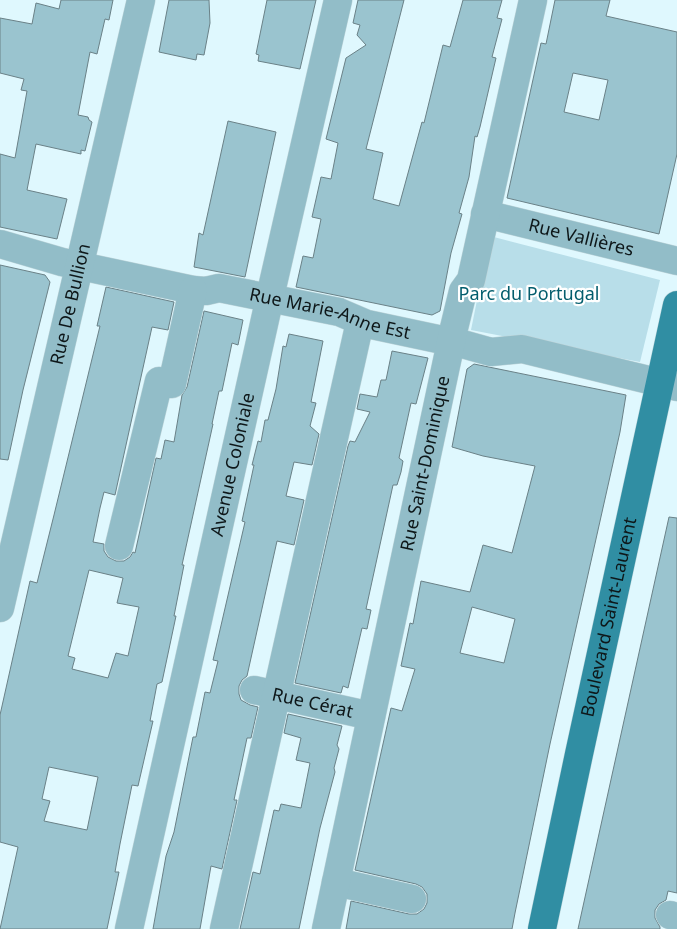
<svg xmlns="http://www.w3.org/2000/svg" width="677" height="929" viewBox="0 0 677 929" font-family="'Noto Sans',sans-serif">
<rect width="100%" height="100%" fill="#dff8fe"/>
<!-- green -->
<path fill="#b8dee9" d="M 490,236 L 660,280 L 640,362 L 471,330 Z"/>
<!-- building -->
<path fill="#9ac4cf" stroke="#6a8187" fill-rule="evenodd" d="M 61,0 L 113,0 L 109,20 L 105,19 L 97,54 L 90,52 L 78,115 L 88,117 L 89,120 L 92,122 L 85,151 L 81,150 L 81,154 L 36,144 L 27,190 L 67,199 L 57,239 L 0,227 L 0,154 L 15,158 L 27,91 L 21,90 L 24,79 L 0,73 L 0,18 L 32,24 L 36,3 L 59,9 Z
M 169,0 L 209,0 L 210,23 L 204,55 L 197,54 L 196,60 L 159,52 Z
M 267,0 L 316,0 L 300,69 L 258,61 L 259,55 L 256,54 Z
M 358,0 L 404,0 L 366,149 L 383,153 L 373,199 L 399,206 L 422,122 L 424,123 L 443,45 L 450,47 L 463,0 L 502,0 L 497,18 L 502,19 L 492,57 L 496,58 L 480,127 L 477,137 L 475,136 L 469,177 L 459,213 L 462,214 L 451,253 L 440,311 L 432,315 L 296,287 L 303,256 L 313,258 L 321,219 L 312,217 L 321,177 L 331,179 L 338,143 L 326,139 L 346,58 L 366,45 L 357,35 L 360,25 L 353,23 Z
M 555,0 L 610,0 L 606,16 L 677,32 L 677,154 L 659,234 L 507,198 L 541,43 L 546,44 ZM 573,73 L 608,80 L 599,120 L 564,112 Z
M 228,121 L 276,132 L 245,277 L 194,267 L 199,233 L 203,235 Z
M 0,265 L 45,275 L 50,282 L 23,390 L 8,460 L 0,459 Z
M 106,287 L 174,302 L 168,330 L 152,327 L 115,495 L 104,492 L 100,508 L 93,542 L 104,544 L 104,551 L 108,557 L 116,561 L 124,561 L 130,557 L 133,552 L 135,553 L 156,458 L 161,459 L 165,440 L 174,442 L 182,395 L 187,387 L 204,311 L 243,320 L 238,345 L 232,343 L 222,391 L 219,391 L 212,424 L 213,424 L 182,565 L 184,565 L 174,616 L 176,616 L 162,682 L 157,684 L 150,721 L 153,721 L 138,786 L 132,785 L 120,844 L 115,872 L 119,872 L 107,929 L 0,929 L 18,847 L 0,842 L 0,715 L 30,581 L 37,583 L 54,515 L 100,326 L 97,326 ZM 89,570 L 123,578 L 117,603 L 139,607 L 128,656 L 116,653 L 108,678 L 72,669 L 75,658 L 68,656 ZM 49,767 L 98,777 L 87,830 L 44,821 L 50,801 L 42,799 Z
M 289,334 L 323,341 L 311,402 L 316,403 L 310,426 L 319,434 L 312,465 L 294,462 L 286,496 L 304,500 L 294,545 L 277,541 L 247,676 L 242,680 L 239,686 L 239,694 L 241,700 L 250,705 L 258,707 L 251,738 L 247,738 L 234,800 L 237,800 L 222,869 L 211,866 L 200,929 L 153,929 L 166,856 L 174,832 L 193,737 L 196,737 L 205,692 L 210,693 L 218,661 L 213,660 L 245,522 L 242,521 L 254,465 L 252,465 L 258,441 L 261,442 L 265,420 L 268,420 L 276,389 L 283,346 L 286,347 Z
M 392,351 L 428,358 L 416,404 L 411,403 L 399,458 L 403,461 L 401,472 L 397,485 L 393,485 L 366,609 L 371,610 L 367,629 L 362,628 L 348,688 L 343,686 L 341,693 L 295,683 L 348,446 L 350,441 L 355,442 L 370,412 L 357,409 L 360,394 L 377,397 L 381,380 L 386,380 Z
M 474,364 L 626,395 L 620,432 L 550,744 L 515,913 L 512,929 L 346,929 L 351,901 L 409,914 L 417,914 L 424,909 L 427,903 L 427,894 L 422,887 L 416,884 L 355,870 L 391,708 L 402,711 L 415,669 L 401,666 L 410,623 L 413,624 L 421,581 L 470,592 L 483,545 L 512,553 L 535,466 L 483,456 L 452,447 L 467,369 ZM 472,607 L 515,619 L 504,663 L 460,653 Z
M 669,517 L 677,518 L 677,893 L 668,891 L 666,900 L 659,904 L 655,910 L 655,918 L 660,927 L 660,929 L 578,929 Z
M 288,714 L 342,726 L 337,745 L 339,749 L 334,768 L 335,772 L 320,828 L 299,929 L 240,929 L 253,872 L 260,874 L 274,810 L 279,811 L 281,804 L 301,808 L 310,763 L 296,760 L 301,738 L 284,733 Z"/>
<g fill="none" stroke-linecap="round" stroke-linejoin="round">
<defs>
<g id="minor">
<path id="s1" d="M 485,214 L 677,261"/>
<path id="s2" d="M 0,244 L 62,262 L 193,290 L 206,291 L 219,288 L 339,312 L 367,324 L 466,345 L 491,352 L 522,349 L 677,387"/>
<path d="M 119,546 L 159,381 L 172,384 L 193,290"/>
<path id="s3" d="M 0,608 L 141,0"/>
<path id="s4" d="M 254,690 L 371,716"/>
<path d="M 336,882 L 412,899"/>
<path d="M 670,915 L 677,917"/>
<path id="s5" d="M 129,929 L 272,288 L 338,0"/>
<path d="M 224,929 L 360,322"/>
<path id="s6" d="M 326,929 L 454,328 L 463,291 L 471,280 L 533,0"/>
</g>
<g id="major">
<path id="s7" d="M 542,929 L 579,754 L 677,305"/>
</g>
</defs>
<!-- minor casing -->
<use href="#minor" stroke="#bed4d9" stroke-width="29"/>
<!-- major casing -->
<use href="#major" stroke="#bed4d9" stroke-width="29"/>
<!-- minor -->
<use href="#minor" stroke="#92bdc8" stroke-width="28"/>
<!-- major -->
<use href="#major" stroke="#308ea3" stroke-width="28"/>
</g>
<g text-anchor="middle" stroke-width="4.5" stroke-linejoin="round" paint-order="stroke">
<!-- street labels -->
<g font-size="18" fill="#0e1719" stroke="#fff">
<text dy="6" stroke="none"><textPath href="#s1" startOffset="99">Rue Vallières</textPath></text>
<text dy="6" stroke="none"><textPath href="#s3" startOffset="312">Rue De Bullion</textPath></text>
<text dy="6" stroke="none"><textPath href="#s2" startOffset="339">Rue Marie-Anne Est</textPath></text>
<text dy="6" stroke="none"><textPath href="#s6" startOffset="476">Rue Saint-Dominique</textPath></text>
<text dy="6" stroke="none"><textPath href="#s5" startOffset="476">Avenue Coloniale</textPath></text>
<text dy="6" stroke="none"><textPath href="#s7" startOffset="319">Boulevard Saint-Laurent</textPath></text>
<text dy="6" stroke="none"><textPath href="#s4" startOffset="60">Rue Cérat</textPath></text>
</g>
<!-- park labels -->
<g font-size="18" fill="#035d6d" stroke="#fff">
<text x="529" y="300">Parc du Portugal</text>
</g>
</g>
</svg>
